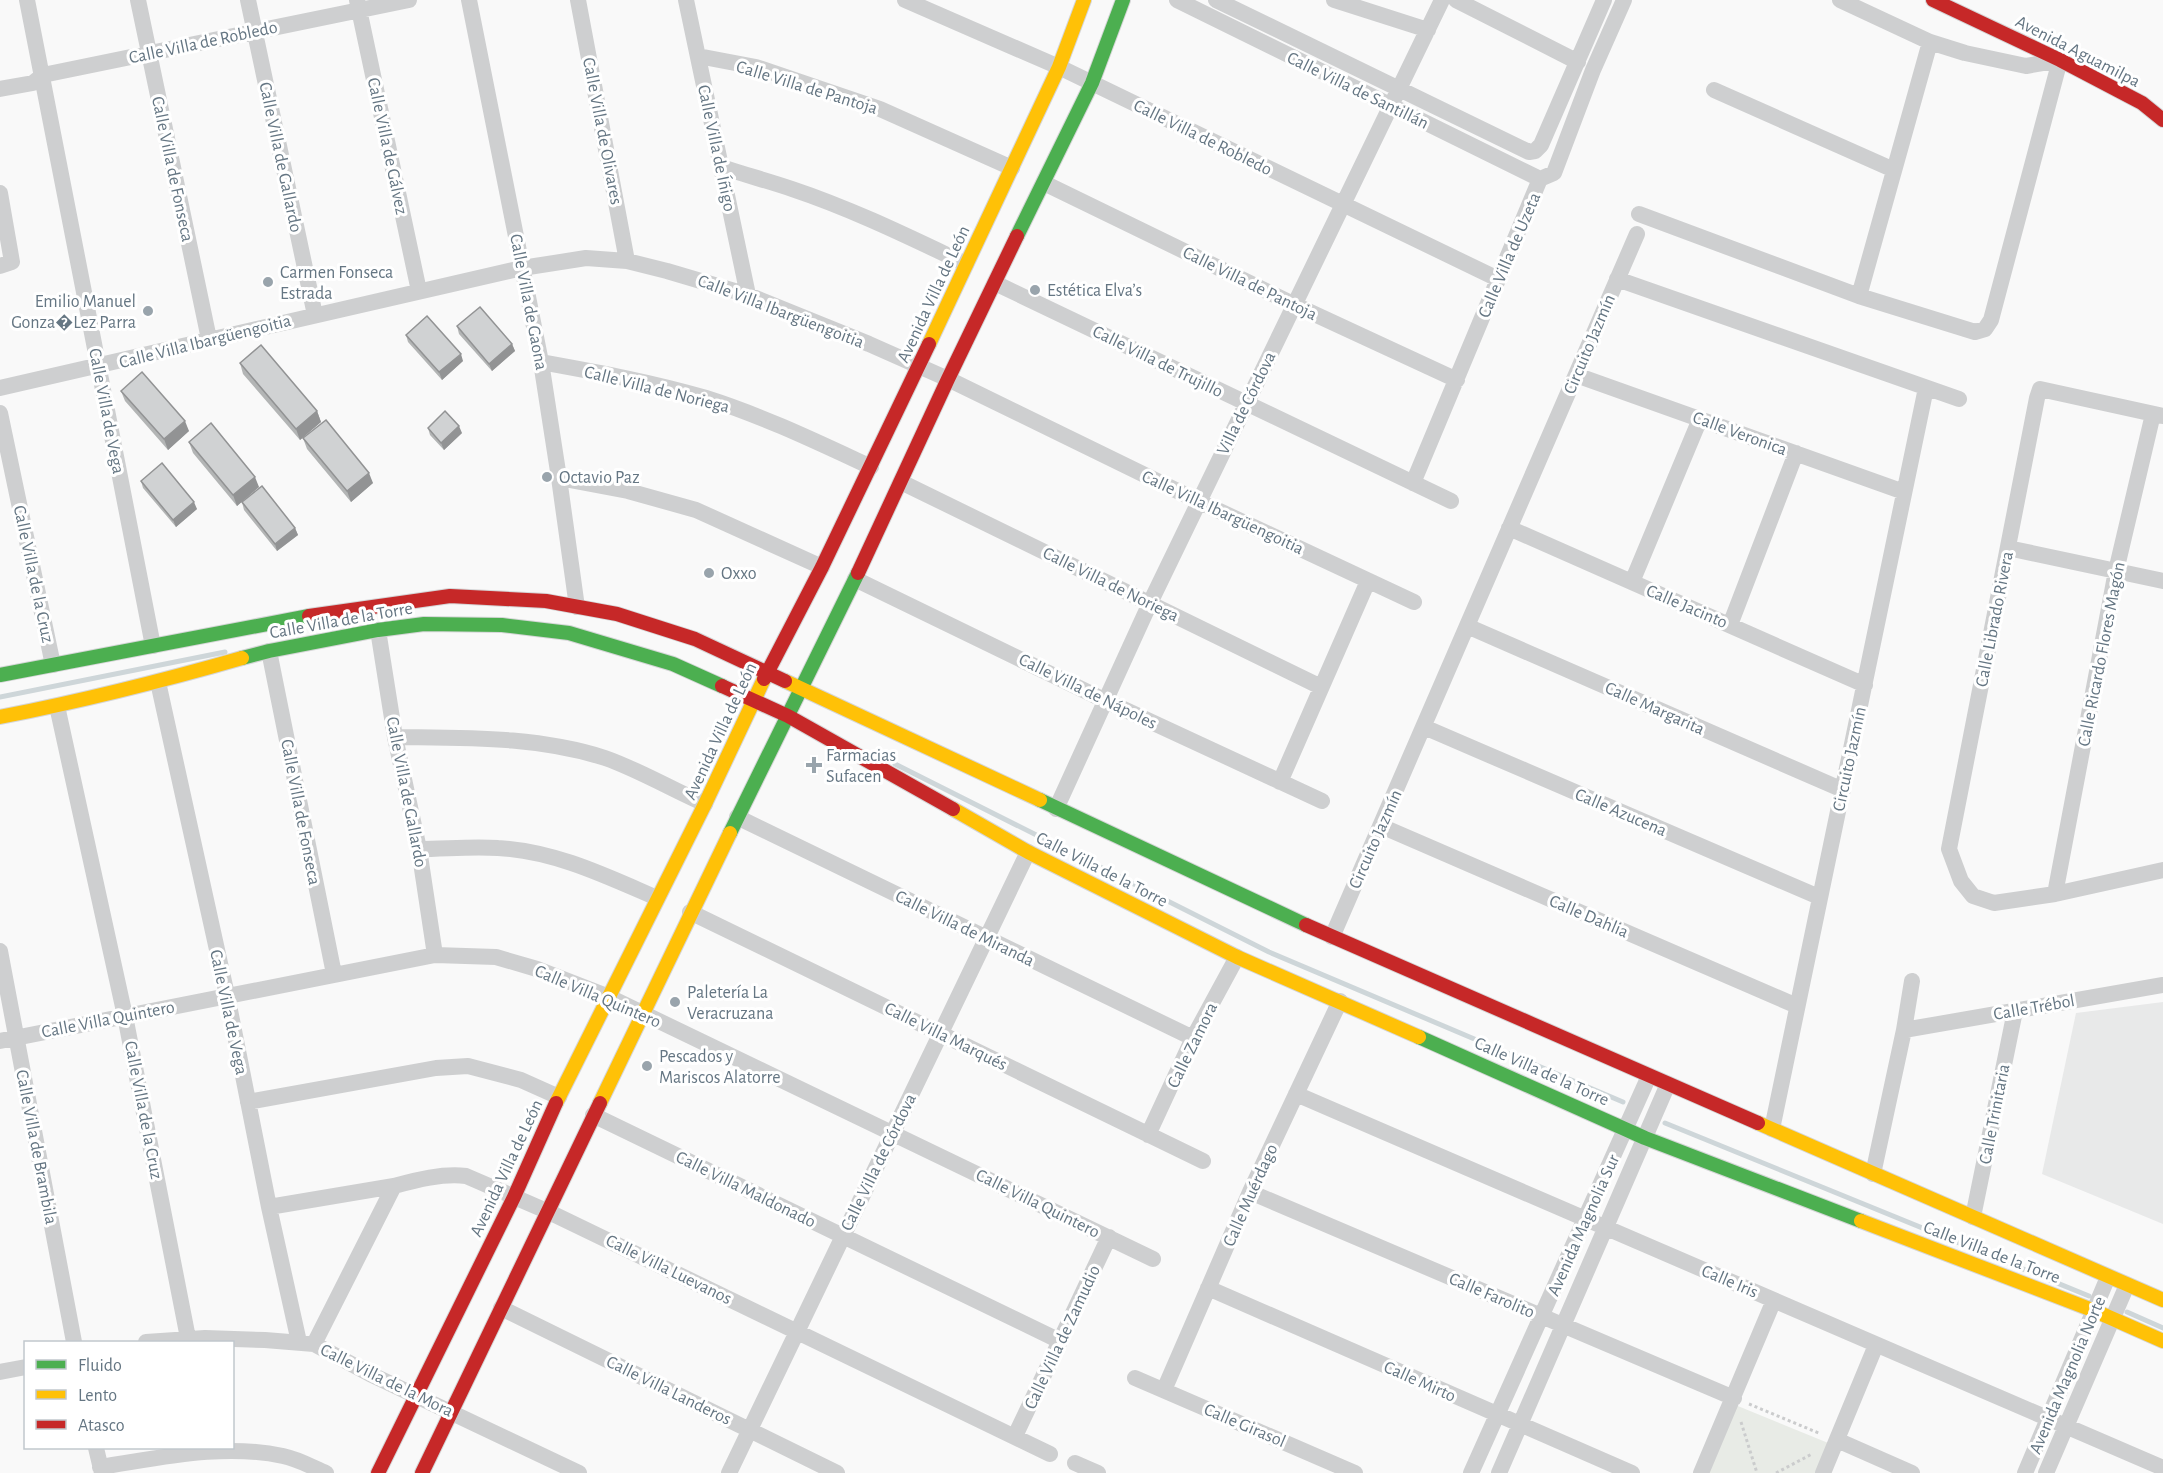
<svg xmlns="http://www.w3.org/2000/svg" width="2163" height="1473" viewBox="0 0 2163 1473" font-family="'Alegreya Sans',sans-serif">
<rect width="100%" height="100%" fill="#f9f9f9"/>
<!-- built -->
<path fill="#e8e9e9" d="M 2163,1002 L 2163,1224 L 2042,1174 L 2076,1013 Z"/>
<!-- green -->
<path fill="#e8ebe6" d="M 1728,1402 L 1838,1447 L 1827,1473 L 1699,1473 Z"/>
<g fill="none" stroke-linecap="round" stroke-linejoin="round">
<!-- stream -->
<path stroke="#ced6d9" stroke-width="5" d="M 0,697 L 225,652
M 895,764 L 1269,952 L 1623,1102
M 1665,1123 L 2089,1296
M 2127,1312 L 2163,1328"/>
<defs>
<path id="fast" d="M 1017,236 L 1092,83 L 1123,0
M 242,658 L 269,651 L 378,630 L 424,624 L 502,625 L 569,633 L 673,664 L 722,686
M 0,675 L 309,616
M 1040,800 L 1306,925
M 730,833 L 858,573
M 1419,1037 L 1645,1138 L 1861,1221"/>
<path id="slow" d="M 929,344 L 1059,67 L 1084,0
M 785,681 L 1040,800
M 0,717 C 82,701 162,681 242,658
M 953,809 L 1028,852 L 1237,957 L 1419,1037
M 556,1103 L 705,804 L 764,679
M 600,1103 L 730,833
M 1758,1123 L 2163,1300
M 1861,1221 L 2095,1311 L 2163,1341"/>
<path id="jam" d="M 1933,0 L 2060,60 L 2142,103 L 2163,120
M 858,573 L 948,379 L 1017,236
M 309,616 L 450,596 L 546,601 L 617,614 L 695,639 L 785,681
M 764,679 L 822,567 L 929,344
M 722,686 L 788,716 L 953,809
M 1306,925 L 1758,1123
M 378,1473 L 514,1197 L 556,1103
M 422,1473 L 600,1103"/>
</defs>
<!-- fast casing -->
<use href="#fast" stroke="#d5d6d7" stroke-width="16"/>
<!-- slow casing -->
<use href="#slow" stroke="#d5d6d7" stroke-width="16"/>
<!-- jam casing -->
<use href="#jam" stroke="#d5d6d7" stroke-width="16"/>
<!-- path -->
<path stroke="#cbcccd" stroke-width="3" stroke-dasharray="3 3" stroke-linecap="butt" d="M 1749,1404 L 1821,1434
M 1741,1422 L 1757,1473
M 1776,1473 L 1812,1454"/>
<!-- street -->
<path stroke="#cecfd0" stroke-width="16" d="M 27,0 L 153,646
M 138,0 L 209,339
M 248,0 L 315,315
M 357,0 L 419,291
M 469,0 L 541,362 L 559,478 L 577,607
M 578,0 L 627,261
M 686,0 L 748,295
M 905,0 L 1059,67 L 1498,279
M 1177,0 L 1540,179
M 1216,0 L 1529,152 L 1535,151 L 1541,145 L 1604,0
M 1334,0 L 1428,30
M 1456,0 L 1578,62
M 698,56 L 756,67 L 880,109 L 1012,168
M 0,89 L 33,83 L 43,75 L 409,0
M 1714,90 L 1894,170
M 722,167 C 745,175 769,181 792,189 C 852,209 909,237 966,264
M 1044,183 L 1295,305 L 1457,380
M 0,193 L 12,262 L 0,266
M 1639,214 L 1859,296 L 1975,332 L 1985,329 L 1991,320 L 2060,60 L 2026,66 L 1965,53 L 1930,42 L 1840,0
M 1617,279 L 1959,399
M 995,283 L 1451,501
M 1859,296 L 1930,42
M 541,362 C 596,372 652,382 706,398 C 763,416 817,442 871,467
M 1576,375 L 1904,492
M 0,388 L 522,268 L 586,258 L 627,261 L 667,271 L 748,295 L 869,344 L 948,379 L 1198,501 L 1414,602
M 0,413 L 53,665
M 2163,416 L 2040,389 L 2037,398 L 1949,849 L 1961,881 L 1973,896 L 1994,903 L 2055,894 L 2163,870
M 559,478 L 628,491 L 696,510 L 822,567
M 901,482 L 1321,687
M 1413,483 L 1540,179 L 1554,173 L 1593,70 L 1624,0
M 1509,528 L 1865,685
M 2008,548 L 2163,581
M 855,579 L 1104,700 L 1322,801
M 1632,582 L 1700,419
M 1730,625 L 1796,453
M 1467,626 L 1843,790
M 378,630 L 395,737 L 419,849 L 435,955
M 269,651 L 334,974
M 158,682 L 227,995 L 269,1207 L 299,1342
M 57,706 L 125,1016 L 188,1338
M 1424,727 L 1819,897
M 395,737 C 465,738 537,736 605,758 C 637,769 673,790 705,804
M 1280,782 L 1368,581
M 1056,809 L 1150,603 L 1442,0
M 737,817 L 1193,1038
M 1381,826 L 1797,1006
M 419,849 C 445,849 472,846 498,848 C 555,851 606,876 657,898
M 2055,894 L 2116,571 L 2153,414
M 690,912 L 1203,1161
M 1332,937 L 1637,234
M 0,951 L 74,1342
M 1904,1030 L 2163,985
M 0,1041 L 435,955 L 496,957 L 537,969 L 609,997 L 1153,1259
M 1296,1094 L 2163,1468
M 248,1102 L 436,1068 L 468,1066 L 521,1080 L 559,1097
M 593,1115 L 1060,1341
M 1772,1129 L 1926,388
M 1148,1135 L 1193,1038 L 1237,957
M 1873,1174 L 1904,1030 L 1912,981
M 1250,1192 L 1734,1398
M 269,1207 L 394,1186 C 416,1180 443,1173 466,1176 L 549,1212 L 1050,1454
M 1973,1217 L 2015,1011
M 1208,1288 L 1632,1473
M 501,1308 L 837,1473
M 146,1342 L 205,1338 L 265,1340 L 314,1344 L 370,1374 L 579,1473
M 314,1344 L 394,1186
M 0,1372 L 26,1367
M 1135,1378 L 1355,1473
M 1164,1390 L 1250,1192 L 1340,1001
M 1015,1436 L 1109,1237
M 1837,1440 L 1912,1473
M 96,1448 L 102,1473
M 1075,1463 L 1098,1473
M 100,1467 C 160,1458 223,1443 283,1456 C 298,1459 312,1467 326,1473
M 729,1473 L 1028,852
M 1471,1473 L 1649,1076
M 1499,1473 L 1668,1084
M 1701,1473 L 1774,1300
M 1823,1473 L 1876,1345
M 2025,1473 L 2108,1277
M 2046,1473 L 2127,1285"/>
<!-- fast -->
<use href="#fast" stroke="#4caf50" stroke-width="14"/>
<!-- slow -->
<use href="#slow" stroke="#ffc107" stroke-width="14"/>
<!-- jam -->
<use href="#jam" stroke="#c62828" stroke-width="14"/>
</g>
<!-- wall -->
<path fill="#b3b5b5" d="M 457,326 L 512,344 L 515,351 L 492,371 L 459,334 Z
M 406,335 L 463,361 L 442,380 L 408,342 Z
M 240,363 L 317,411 L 321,422 L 300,440 L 243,374 Z
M 121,391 L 189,431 L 168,450 L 125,401 Z
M 428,428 L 462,433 L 444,450 L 430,435 Z
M 303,438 L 373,483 L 351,502 L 307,449 Z
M 189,442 L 259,487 L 237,506 L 193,453 Z
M 141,481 L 197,509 L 176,527 L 143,488 Z
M 242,502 L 295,528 L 298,535 L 277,551 L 244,510 Z"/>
<!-- shaded-wall -->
<path fill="#929394" d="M 512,344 L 515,351 L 492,371 L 489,364 Z
M 461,354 L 463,361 L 442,380 L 439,372 Z
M 317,411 L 321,422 L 300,440 L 296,429 Z
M 185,421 L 189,431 L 168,450 L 164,439 Z
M 459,426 L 462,433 L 444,450 L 441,443 Z
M 369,473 L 373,483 L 351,502 L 347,491 Z
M 255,477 L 259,487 L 237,506 L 233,495 Z
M 194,502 L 197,509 L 176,527 L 173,520 Z
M 295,528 L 298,535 L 277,551 L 275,544 Z"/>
<!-- building -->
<path fill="#d0d2d3" stroke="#929394" stroke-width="1.5" d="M 480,307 L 512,344 L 489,364 L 457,326 Z
M 427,316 L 461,354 L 439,372 L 406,335 Z
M 261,345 L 317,411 L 296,429 L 240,363 Z
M 142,372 L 185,421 L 164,439 L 121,391 Z
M 445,411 L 459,426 L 441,443 L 428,428 Z
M 326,420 L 369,473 L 347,491 L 303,438 Z
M 211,423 L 255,477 L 233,495 L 189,442 Z
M 162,463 L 194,502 L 173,520 L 141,481 Z
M 262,486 L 295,528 L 275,544 L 242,502 Z"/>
<!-- markers -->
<g fill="#99a4ac" stroke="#fff" stroke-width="2">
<circle cx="268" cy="282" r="6"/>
<circle cx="1035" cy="290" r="6"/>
<circle cx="148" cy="311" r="6"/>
<circle cx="547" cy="477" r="6"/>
<circle cx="709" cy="573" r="6"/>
<path d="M811 756h6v6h6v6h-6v6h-6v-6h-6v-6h6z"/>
<circle cx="675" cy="1002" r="6"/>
<circle cx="647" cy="1066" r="6"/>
</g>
<g text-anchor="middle" stroke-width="6" stroke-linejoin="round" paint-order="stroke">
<!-- street labels -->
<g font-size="18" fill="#657683" stroke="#fff">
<text transform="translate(203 42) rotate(-12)" y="6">Calle Villa de Robledo</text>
<text transform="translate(2078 51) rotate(27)" y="6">Avenida Aguamilpa</text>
<text transform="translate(807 87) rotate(17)" y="6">Calle Villa de Pantoja</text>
<text transform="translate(1358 90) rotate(26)" y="6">Calle Villa de Santillán</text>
<text transform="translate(603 131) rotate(79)" y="6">Calle Villa de Olivares</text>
<text transform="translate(1203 137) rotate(26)" y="6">Calle Villa de Robledo</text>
<text transform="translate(388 146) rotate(78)" y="6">Calle Villa de Gálvez</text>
<text transform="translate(717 148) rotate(78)" y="6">Calle Villa de Íñigo</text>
<text transform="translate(281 157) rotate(78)" y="6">Calle Villa de Gallardo</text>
<text transform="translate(173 169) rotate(78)" y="6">Calle Villa de Fonseca</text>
<text transform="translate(1509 255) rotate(-67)" y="6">Calle Villa de Uzeta</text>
<text transform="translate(1250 283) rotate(26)" y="6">Calle Villa de Pantoja</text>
<text transform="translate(933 294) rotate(-65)" y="6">Avenida Villa de León</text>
<text transform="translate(529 302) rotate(79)" y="6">Calle Villa de Gaona</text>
<text transform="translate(781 311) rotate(21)" y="6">Calle Villa Ibargüengoitia</text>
<text transform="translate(205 341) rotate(-14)" y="6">Calle Villa Ibargüengoitia</text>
<text transform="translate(1589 344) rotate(-67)" y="6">Circuito Jazmín</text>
<text transform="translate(1158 361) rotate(26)" y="6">Calle Villa de Trujillo</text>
<text transform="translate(657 389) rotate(14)" y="6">Calle Villa de Noriega</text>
<text transform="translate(1246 403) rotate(-64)" y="6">Villa de Córdova</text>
<text transform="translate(107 411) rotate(79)" y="6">Calle Villa de Vega</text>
<text transform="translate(1740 433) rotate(20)" y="6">Calle Veronica</text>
<text transform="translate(1223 512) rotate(25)" y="6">Calle Villa Ibargüengoitia</text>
<text transform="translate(34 574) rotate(78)" y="6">Calle Villa de la Cruz</text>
<text transform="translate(1111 584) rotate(26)" y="6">Calle Villa de Noriega</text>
<text transform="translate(1687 606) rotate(23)" y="6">Calle Jacinto</text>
<text transform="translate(1994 619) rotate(-79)" y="6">Calle Librado Rivera</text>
<text transform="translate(341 620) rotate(-10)" y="6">Calle Villa de la Torre</text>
<text transform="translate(2101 654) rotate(-79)" y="6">Calle Ricardo Flores Magón</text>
<text transform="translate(1088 691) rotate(26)" y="6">Calle Villa de Nápoles</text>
<text transform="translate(1655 708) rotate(24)" y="6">Calle Margarita</text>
<text transform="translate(720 731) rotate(-65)" y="6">Avenida Villa de León</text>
<text transform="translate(1849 759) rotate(-78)" y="6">Circuito Jazmín</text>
<text transform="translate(407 792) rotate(79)" y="6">Calle Villa de Gallardo</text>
<text transform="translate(301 812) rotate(79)" y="6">Calle Villa de Fonseca</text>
<text transform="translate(1621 812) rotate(23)" y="6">Calle Azucena</text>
<text transform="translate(1375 839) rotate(-66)" y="6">Circuito Jazmín</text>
<text transform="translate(1102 869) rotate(27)" y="6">Calle Villa de la Torre</text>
<text transform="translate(1589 916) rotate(23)" y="6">Calle Dahlia</text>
<text transform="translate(965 928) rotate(26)" y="6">Calle Villa de Miranda</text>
<text transform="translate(598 996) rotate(23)" y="6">Calle Villa Quintero</text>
<text transform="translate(2034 1007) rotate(-10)" y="6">Calle Trébol</text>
<text transform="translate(229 1012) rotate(78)" y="6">Calle Villa de Vega</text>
<text transform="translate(108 1019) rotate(-11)" y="6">Calle Villa Quintero</text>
<text transform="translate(946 1036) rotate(26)" y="6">Calle Villa Marqués</text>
<text transform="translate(1192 1045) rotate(-64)" y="6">Calle Zamora</text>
<text transform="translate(1542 1071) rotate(24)" y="6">Calle Villa de la Torre</text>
<text transform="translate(144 1110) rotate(79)" y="6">Calle Villa de la Cruz</text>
<text transform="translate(1994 1114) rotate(-79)" y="6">Calle Trinitaria</text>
<text transform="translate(37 1147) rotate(79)" y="6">Calle Villa de Brambila</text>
<text transform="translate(878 1162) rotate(-64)" y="6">Calle Villa de Córdova</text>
<text transform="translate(506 1168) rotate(-65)" y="6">Avenida Villa de León</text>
<text transform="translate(746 1189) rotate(26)" y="6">Calle Villa Maldonado</text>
<text transform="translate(1250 1195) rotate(-66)" y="6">Calle Muérdago</text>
<text transform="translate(1038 1203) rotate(26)" y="6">Calle Villa Quintero</text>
<text transform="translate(1583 1225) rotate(-66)" y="6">Avenida Magnolia Sur</text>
<text transform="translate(1992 1252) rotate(21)" y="6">Calle Villa de la Torre</text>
<text transform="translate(669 1269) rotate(26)" y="6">Calle Villa Luevanos</text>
<text transform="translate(1730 1281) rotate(23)" y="6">Calle Iris</text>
<text transform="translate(1492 1295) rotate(23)" y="6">Calle Farolito</text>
<text transform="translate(1062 1337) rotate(-65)" y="6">Calle Villa de Zamudio</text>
<text transform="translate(2067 1375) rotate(-67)" y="6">Avenida Magnolia Norte</text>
<text transform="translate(387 1380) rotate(26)" y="6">Calle Villa de la Mora</text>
<text transform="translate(1420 1381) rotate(24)" y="6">Calle Mirto</text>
<text transform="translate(669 1390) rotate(26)" y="6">Calle Villa Landeros</text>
<text transform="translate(1245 1425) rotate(23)" y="6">Calle Girasol</text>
</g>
<!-- poi labels -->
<g font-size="18" fill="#657683" stroke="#fff" text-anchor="start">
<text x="280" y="278">Carmen Fonseca<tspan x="280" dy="21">Estrada</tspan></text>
<text x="1047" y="296">Estética Elva’s</text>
<text x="136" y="307" text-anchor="end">Emilio Manuel<tspan x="136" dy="21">Gonza�Lez Parra</tspan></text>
<text x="559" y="483">Octavio Paz</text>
<text x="721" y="579">Oxxo</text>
<text x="826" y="761">Farmacias<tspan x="826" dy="21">Sufacen</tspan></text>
<text x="687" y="998">Paletería La<tspan x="687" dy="21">Veracruzana</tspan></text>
<text x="659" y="1062">Pescados y<tspan x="659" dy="21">Mariscos Alatorre</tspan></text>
</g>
</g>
<!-- legend -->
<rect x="24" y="1341" width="210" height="108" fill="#ffffff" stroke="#c1c8cd" stroke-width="1.5"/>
<rect x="36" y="1360" width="30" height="9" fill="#4caf50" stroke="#c1c8cd" stroke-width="1.5"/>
<text x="78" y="1371" font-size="18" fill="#657683">Fluido</text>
<rect x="36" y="1390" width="30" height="9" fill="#ffc107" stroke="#c1c8cd" stroke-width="1.5"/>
<text x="78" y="1401" font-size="18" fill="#657683">Lento</text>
<rect x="36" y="1420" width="30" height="9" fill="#c62828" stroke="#c1c8cd" stroke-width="1.5"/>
<text x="78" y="1431" font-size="18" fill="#657683">Atasco</text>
</svg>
